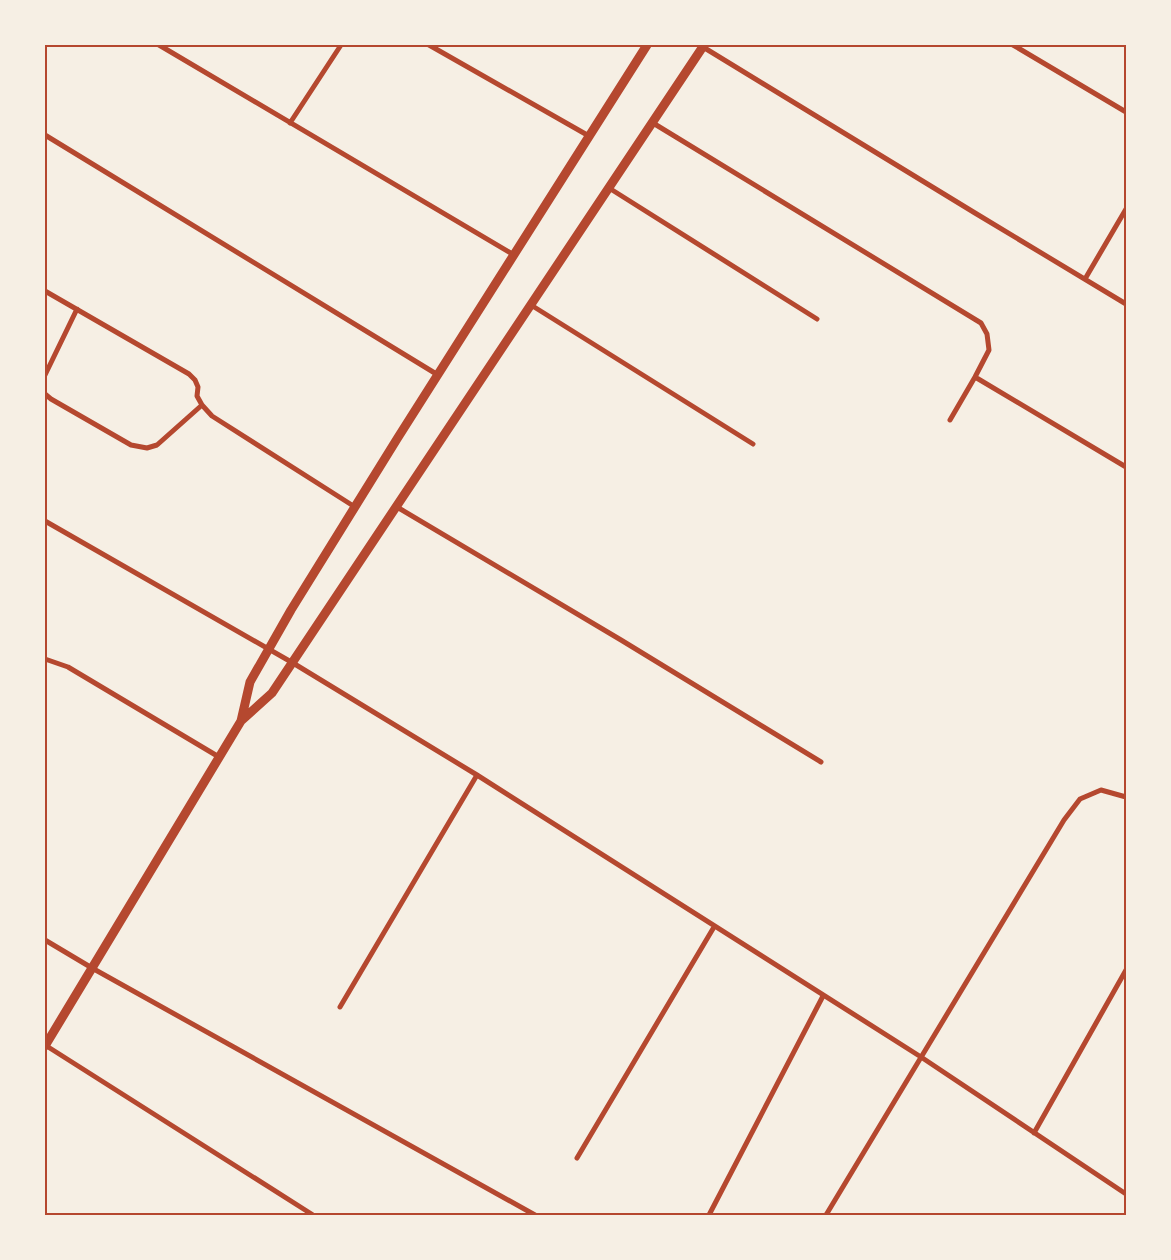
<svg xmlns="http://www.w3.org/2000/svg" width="1171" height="1260" viewBox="0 0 1171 1260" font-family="'PT Sans',sans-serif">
<rect width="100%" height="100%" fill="#f6efe4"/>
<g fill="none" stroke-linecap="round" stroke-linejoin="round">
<!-- minor -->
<path stroke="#b5482f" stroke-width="5" d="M 159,45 L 514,255
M 429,45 L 589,136
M 1013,45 L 1126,112
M 703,47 L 975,213 L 1126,304
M 290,123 L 341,45
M 653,123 L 981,323 L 987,334 L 989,350 L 975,377 L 950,420
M 45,135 L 438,375
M 609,188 L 817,319
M 1085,279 L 1126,209
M 45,291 L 189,374 L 195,380 L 198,387 L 197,396 L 202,405 L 212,416 L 355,507
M 531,305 L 753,444
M 45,375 L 77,309
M 975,377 L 1126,467
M 45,394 L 51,399 L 131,445 L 147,448 L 157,445 L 202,405
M 397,507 L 621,640 L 821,762
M 45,521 L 293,663 L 477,775 L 921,1057 L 1126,1194
M 45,659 L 68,667 L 219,757
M 45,940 L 92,968 L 535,1215
M 340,1007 L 477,775
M 45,1045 L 313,1215
M 1034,1133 L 1126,970
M 577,1158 L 714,927
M 709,1215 L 823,996
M 826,1215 L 1064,820 L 1080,799 L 1101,790 L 1126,797"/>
<!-- tertiary -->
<path stroke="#b5482f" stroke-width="9" d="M 241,721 L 250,682 L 291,610 L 397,439 L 647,45
M 45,1046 L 241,721 L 272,693 L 704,45"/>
</g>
<!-- border -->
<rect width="1171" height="1260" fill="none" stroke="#f6efe4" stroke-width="92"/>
<rect x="46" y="46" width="1079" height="1168" fill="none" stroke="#b5482f" stroke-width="2"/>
</svg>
